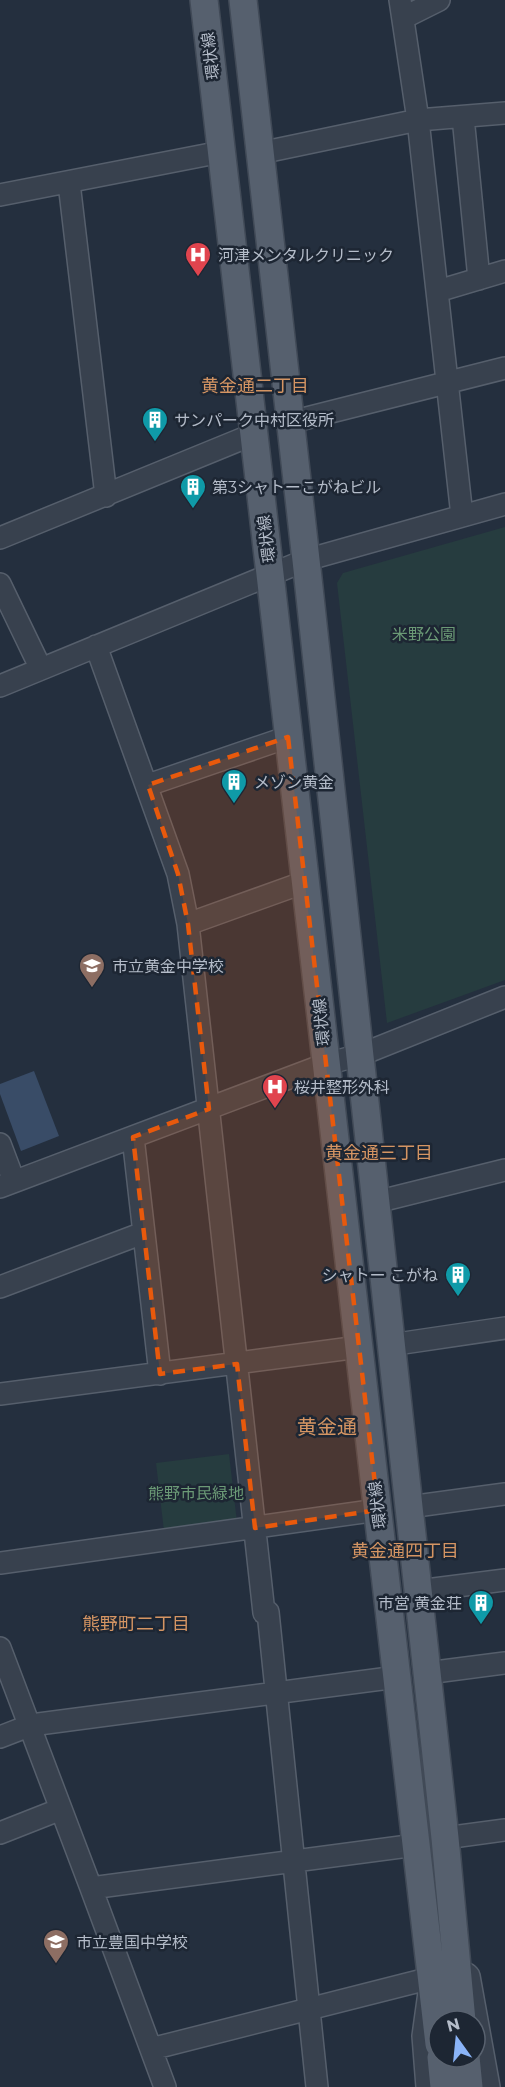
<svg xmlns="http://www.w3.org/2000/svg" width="505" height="2087" viewBox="0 0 505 2087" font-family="Montserrat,'Noto Sans JP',sans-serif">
<rect width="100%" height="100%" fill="#242f3e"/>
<!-- green -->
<path fill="#263c3f" d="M 505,527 L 505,980 L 387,1023 L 337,583 L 343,573 Z
M 229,1454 L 237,1522 L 164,1531 L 156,1463 Z"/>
<!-- water -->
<path fill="#394c67" d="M 34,1071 L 59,1136 L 21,1151 L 0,1094 L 0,1084 Z"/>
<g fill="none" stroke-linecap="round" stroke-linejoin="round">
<defs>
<path id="minor" d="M 400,0 L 418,120 L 462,516
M 403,18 L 439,0
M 463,117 L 479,279
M 260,153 L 418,120 L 505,113
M 69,183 L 106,496
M 0,195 L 221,152
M 438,291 L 505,271
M 291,422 L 505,368
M 0,538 L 254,434
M 0,584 L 41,669
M 96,646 L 178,874 L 188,924 L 264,1613
M 0,686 L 306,560 L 505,504
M 148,785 L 288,737
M 188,924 L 305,882
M 133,1137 L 160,1374
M 0,1144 L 14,1181
M 0,1187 L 326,1064 L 360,1055 L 505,997
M 376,1202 L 505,1170
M 0,1287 L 143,1233
M 390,1345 L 505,1328
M 0,1394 L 359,1347
M 409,1507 L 505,1494
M 0,1563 L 378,1510
M 418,1591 L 505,1580
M 268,1612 L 317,2087
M 0,1648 L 91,1888
M 427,1673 L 505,1663
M 0,1737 L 31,1725 L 397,1677
M 0,1833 L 61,1809
M 445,1838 L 505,1830
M 467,1974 L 469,1976 L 489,2087
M 151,2049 L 431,1978 L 423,2036 L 427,2087
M 165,2087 L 91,1888 L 416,1845"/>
<path id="major" d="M 204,0 L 439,2044
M 243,0 L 306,560 L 445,1838 L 462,2021
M 441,2057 L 444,2087
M 466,2057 L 469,2087"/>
</defs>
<!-- minor casing -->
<use href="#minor" stroke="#565f6c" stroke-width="24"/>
<!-- major casing -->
<use href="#major" stroke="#414a57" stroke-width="30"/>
<!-- minor -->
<use href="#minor" stroke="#38414e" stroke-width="21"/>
<!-- major -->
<use href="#major" stroke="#56606e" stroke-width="27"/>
</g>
<!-- marked area -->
<path fill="#e8590c" fill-opacity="0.2" stroke="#e8590c" stroke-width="4.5" stroke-dasharray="12 8" stroke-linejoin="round" d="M 288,737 L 378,1510 L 255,1528 L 237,1364 L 160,1374 L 133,1137 L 209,1109 L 188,924 L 178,874 L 148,785 Z"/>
<!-- icons -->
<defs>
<symbol id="hospital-pin" viewBox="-11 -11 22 30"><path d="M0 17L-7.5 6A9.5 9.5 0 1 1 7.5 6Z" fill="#e0444e" stroke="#1d2633"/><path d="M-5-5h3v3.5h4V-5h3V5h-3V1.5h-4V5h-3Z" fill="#fff"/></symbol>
<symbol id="building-pin" viewBox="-11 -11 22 30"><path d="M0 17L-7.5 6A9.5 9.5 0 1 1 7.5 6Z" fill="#0f9aa8" stroke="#1d2633"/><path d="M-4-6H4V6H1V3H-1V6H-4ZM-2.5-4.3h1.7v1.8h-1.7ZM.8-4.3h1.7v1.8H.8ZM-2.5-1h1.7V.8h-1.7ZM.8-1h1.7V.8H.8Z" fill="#fff"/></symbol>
<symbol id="school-pin" viewBox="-11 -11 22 30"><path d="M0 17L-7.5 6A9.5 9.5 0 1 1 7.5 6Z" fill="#8d6e63" stroke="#1d2633"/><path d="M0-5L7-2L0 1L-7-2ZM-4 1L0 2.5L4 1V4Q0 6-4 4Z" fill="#fff"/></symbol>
</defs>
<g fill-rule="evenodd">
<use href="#hospital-pin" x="183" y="240" width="30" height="40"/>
<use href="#building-pin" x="140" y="405" width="30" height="40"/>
<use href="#building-pin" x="178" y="472" width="30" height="40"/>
<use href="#building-pin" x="219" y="767" width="30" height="40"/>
<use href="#school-pin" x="77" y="951" width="30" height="40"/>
<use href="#hospital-pin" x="260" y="1072" width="30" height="40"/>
<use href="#building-pin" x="443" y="1260" width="30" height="40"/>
<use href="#building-pin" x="466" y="1588" width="30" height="40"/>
<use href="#school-pin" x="41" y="1927" width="30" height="40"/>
</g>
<g text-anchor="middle" stroke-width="5" stroke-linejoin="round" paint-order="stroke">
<!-- street labels -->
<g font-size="16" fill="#b4bcc9" stroke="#1d2633">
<text transform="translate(210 56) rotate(-97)" y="6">環状線</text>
<text transform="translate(266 539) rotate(-97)" y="6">環状線</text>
<text transform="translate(321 1022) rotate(-96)" y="6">環状線</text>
<text transform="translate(377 1505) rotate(-97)" y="6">環状線</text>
</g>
<!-- poi labels -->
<g font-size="16" fill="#b4bcc9" stroke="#1d2633" text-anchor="start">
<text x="218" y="261">河津メンタルクリニック</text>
<text x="174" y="426">サンパーク中村区役所</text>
<text x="212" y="493">第3シャトーこがねビル</text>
<text x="254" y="788">メゾン黄金</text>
<text x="112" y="972">市立黄金中学校</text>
<text x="294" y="1093">桜井整形外科</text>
<text x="438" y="1281" text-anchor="end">シャトー こがね</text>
<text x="462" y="1609" text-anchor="end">市営 黄金荘</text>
<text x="76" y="1948">市立豊国中学校</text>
</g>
<!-- park labels -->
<g font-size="16" fill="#6b9a76" stroke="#1d2633">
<text x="424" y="640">米野公園</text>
<text x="196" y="1499">熊野市民緑地</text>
</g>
<!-- neighbourhood labels -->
<g font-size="18" fill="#d59563" stroke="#1d2633">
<text x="255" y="392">黄金通二丁目</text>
<text x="379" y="1159">黄金通三丁目</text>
<text x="405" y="1557">黄金通四丁目</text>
<text x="136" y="1630">熊野町二丁目</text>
</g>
<!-- quarter labels -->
<g font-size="20" fill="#d59563" stroke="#1d2633">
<text x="327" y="1434">黄金通</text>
</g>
</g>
<!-- north arrow -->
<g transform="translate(457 2039) rotate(345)"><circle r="28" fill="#1d2633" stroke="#59626f" stroke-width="1.5"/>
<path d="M0-4.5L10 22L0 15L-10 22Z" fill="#8ab4f8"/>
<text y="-9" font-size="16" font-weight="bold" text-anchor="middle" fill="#b4bcc9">N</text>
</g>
</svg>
